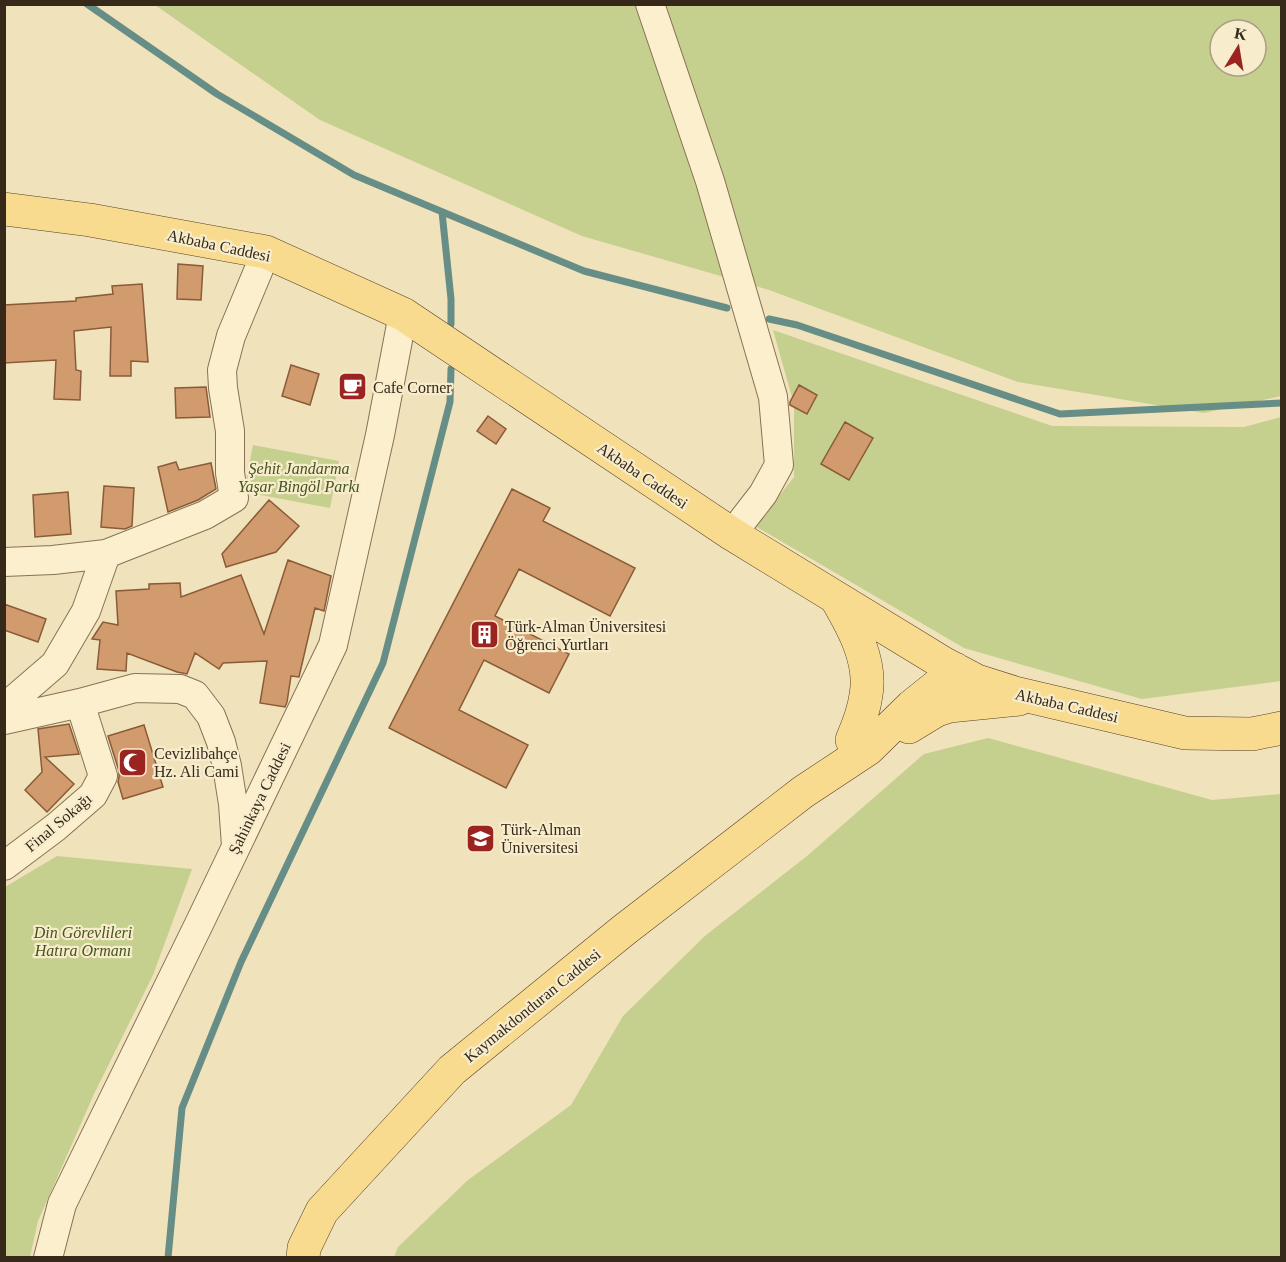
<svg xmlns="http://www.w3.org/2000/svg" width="1286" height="1262" viewBox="0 0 1286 1262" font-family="Georgia,serif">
<rect width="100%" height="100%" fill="#f0e2bb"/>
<!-- green -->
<path fill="#c5cf8e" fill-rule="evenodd" d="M 155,5 L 1281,5 L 1281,396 L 1204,413 L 1018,382 L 769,290 L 582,236 L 320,120 ZM 1220,30 L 1256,30 L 1256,66 L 1220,66 Z
M 773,330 L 1052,426 L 1244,427 L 1281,417 L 1281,681 L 1142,699 L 964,648 L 755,526 L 794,477 L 794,404 Z
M 253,445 L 339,461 L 330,508 L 244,492 Z
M 988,738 L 1212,800 L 1281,794 L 1281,1257 L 394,1257 L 398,1247 L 468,1180 L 571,1105 L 623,1016 L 706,935 L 807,856 L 924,754 Z
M 57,856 L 192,869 L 153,975 L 94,1094 L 38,1221 L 30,1257 L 5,1257 L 5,887 Z"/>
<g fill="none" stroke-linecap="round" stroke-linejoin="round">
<!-- stream -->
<path stroke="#678e86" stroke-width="7" d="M 87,4 L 217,94 L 354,175 L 584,271 L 727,308
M 442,212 L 451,299 L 451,324
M 769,319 L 797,325 L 1060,414 L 1282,403
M 168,1258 L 182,1108 L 241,962 L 383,663 L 450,402 L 451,369"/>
</g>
<!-- building -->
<path fill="#d19b6e" stroke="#895b38" stroke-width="1.5" d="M 178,264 L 203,266 L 201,300 L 177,299 Z
M 142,284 L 148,362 L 131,361 L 131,376 L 110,376 L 111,327 L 74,331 L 76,370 L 81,371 L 80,400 L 54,399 L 56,360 L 4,363 L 4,305 L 76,301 L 76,298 L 113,294 L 112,286 Z
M 291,365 L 319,374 L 310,405 L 282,396 Z
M 799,385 L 817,395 L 807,414 L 790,405 L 790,402 Z
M 206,387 L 210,417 L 176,418 L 175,388 Z
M 488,416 L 506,429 L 496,444 L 477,431 Z
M 845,422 L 873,438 L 849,480 L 821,464 Z
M 176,462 L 179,470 L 211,463 L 216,489 L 198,500 L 168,512 L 158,467 Z
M 104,486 L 134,488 L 132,526 L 125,529 L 101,527 Z
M 512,489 L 550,508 L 543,521 L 635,568 L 610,616 L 519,569 L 495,616 L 569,654 L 549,693 L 484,660 L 459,710 L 528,745 L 506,788 L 389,728 Z
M 68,492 L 71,534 L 35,537 L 33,495 Z
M 269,500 L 299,526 L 276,552 L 226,567 L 222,554 Z
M 288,560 L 331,576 L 324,611 L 315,608 L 299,677 L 291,676 L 287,702 L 285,707 L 260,703 L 267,661 L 223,663 L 219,669 L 195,653 L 187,674 L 177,672 L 127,653 L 126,671 L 97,669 L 100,640 L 92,639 L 103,622 L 118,625 L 116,591 L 149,589 L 149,584 L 180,583 L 181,597 L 241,575 L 264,634 Z
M 4,604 L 46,619 L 38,642 L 4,630 Z
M 69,724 L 79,754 L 45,757 L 74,784 L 47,812 L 25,790 L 42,772 L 38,729 Z
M 144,725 L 163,787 L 123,799 L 118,782 L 119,777 L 119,771 L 108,736 Z"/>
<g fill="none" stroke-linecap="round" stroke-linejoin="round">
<defs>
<path id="minor" d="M 650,4 L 710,181 L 773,397 L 779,465 L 763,494 L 732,534
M 4,562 L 53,560 L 106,554 L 205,515 L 234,498 L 230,473 L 230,431 L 223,388 L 222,370 L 231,336 L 266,252
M 4,708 L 55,664 L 86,611 L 106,554
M 4,720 L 80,703 L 135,688 L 180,689 L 195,695 L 211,716 L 221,742 L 227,766 L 233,804 L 236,846
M 4,866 L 56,827 L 93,795 L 103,776 L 80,703
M 48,1258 L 62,1204 L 199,924 L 333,645 L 380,435 L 403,314"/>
<path id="major" d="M 4,209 L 90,220 L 266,252 L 403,314 L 732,534 L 943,663 L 977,681 L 1015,693 L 1185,733 L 1252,734 L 1282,728
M 836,598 C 853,627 872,661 866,695 C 864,711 858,726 852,740
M 909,727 L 937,710 L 949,706 L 1019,699
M 303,1258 L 304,1248 L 322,1211 L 452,1070 L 624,930 L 803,792 L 868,749 L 912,706 L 937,686 L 955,669"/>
</defs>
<!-- minor casing -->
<use href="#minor" stroke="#887254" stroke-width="30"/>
<!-- major casing -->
<use href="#major" stroke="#553f29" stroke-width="34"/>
<!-- minor -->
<use href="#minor" stroke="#fbefce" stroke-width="28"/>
<!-- major -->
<use href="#major" stroke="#f8db8e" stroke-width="33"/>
</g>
<!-- icons -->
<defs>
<symbol id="cafe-square" viewBox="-11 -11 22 22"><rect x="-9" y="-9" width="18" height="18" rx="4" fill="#9b2420" stroke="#f7eccb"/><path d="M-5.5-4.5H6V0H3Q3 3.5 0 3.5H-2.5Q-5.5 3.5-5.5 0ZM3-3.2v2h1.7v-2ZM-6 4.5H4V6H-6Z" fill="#fff"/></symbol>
<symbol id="building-square" viewBox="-11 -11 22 22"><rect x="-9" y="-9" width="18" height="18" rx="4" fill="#9b2420" stroke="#f7eccb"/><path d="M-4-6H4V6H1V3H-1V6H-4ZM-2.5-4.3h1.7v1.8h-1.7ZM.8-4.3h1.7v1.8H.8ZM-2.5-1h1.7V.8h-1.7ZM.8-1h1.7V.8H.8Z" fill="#fff"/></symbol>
<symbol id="mosque-square" viewBox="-11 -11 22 22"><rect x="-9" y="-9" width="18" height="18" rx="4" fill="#9b2420" stroke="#f7eccb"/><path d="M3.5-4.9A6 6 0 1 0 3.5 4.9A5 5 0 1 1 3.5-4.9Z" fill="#fff"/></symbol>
<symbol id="university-square" viewBox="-11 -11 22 22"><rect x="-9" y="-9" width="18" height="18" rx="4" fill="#9b2420" stroke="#f7eccb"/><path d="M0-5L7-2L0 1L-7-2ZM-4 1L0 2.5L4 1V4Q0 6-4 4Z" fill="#fff"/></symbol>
</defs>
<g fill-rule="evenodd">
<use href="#cafe-square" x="336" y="370" width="33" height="33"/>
<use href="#building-square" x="468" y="618" width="33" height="33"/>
<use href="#mosque-square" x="116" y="746" width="33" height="33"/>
<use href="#university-square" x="464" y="822" width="33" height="33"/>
</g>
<g text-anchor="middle" stroke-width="4.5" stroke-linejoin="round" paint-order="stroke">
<!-- street labels -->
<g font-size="16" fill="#36291a" stroke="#f7eccb">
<text transform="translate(219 245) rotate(12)" y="6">Akbaba Caddesi</text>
<text transform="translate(643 475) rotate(34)" y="6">Akbaba Caddesi</text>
<text transform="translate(1067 705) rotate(13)" y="6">Akbaba Caddesi</text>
<text transform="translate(259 798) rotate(-64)" y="6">Şahinkaya Caddesi</text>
<text transform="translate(58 822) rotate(-40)" y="6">Final Sokağı</text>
<text transform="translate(532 1005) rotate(-39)" y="6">Kaymakdonduran Caddesi</text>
</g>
<!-- poi labels -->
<g font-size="16" fill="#36291a" stroke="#f7eccb" text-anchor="start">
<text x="373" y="393">Cafe Corner</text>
<text x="505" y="632">Türk-Alman Üniversitesi<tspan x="505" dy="18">Öğrenci Yurtları</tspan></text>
<text x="154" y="759">Cevizlibahçe<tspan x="154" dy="18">Hz. Ali Cami</tspan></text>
<text x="501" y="835">Türk-Alman<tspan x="501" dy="18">Üniversitesi</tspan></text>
</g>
<!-- park labels -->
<g font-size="16" font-style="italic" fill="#45541f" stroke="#f7eccb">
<text x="299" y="474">Şehit Jandarma<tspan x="299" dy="18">Yaşar Bingöl Parkı</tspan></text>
<text x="83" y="938">Din Görevlileri<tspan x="83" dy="18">Hatıra Ormanı</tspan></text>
</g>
</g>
<!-- border -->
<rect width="1286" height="1262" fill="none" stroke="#36291a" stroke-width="12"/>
<!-- north arrow -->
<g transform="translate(1238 48) rotate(11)"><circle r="28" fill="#f7eccb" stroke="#aa9e84" stroke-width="1.5"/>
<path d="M0-4.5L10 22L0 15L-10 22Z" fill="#9b2420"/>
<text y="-9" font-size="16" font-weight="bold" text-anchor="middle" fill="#36291a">K</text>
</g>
</svg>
